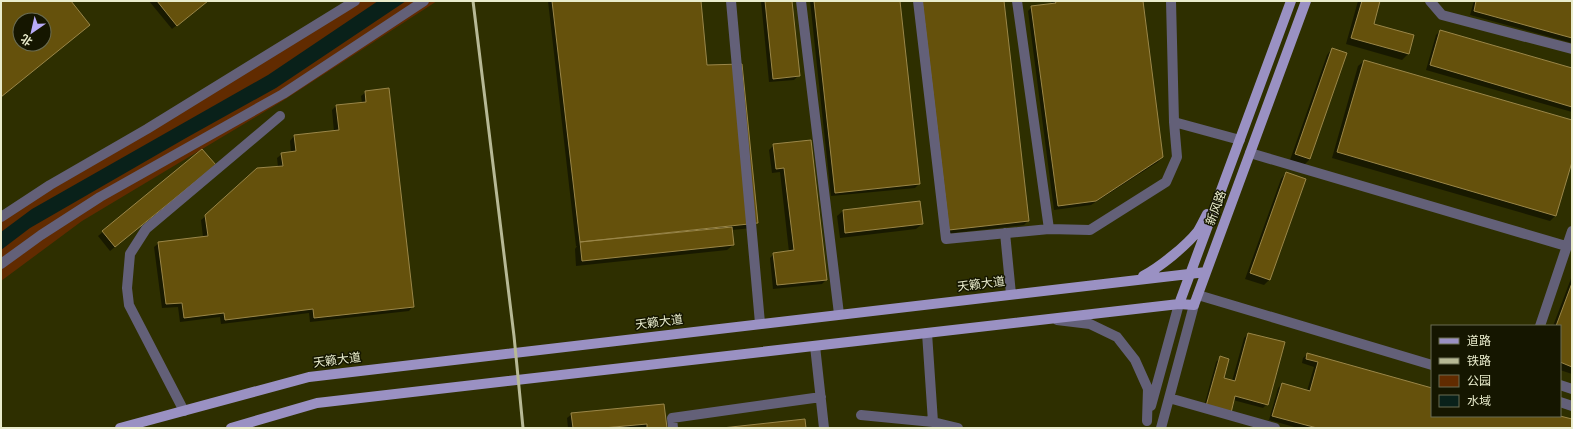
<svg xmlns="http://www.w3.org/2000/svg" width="1573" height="429" viewBox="0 0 1573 429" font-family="'Noto Sans','Noto Sans SC',sans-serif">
<rect width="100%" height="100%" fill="#2e2f00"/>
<!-- green -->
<path fill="#612b00" d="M 355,1 L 437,1 L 284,100 L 82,221 L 1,281 L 1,217 Z"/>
<!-- water -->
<path fill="#09211a" d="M 378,1 L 406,1 L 276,88 L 186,138 L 30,228 L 1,250 L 1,232 L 32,209 L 268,75 Z"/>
<!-- shadow -->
<path fill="#0007" d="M 149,1 L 207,1 L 172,29 Z
M 548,1 L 700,1 L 706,66 L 757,223 L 752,228 L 732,230 L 733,245 L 727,250 L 576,266 L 575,249 L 577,246 L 576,246 Z
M 761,1 L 791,1 L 798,76 L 794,80 L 769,82 Z
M 810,1 L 899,1 L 919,184 L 915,188 L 831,196 Z
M 1003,1 L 1028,221 L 1024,225 L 944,234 Z
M 1052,1 L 1142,1 L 1162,157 L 1158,162 L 1091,205 L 1054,210 L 1028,11 L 1032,7 L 1051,4 Z
M 1358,1 L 1379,1 L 1373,25 L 1413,36 L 1408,54 L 1402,60 L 1346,44 Z
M 1474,1 L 1572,1 L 1572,43 L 1470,15 Z
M 1440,31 L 1572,69 L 1572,112 L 1426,70 L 1436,35 Z
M 1332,49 L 1310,159 L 1304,165 L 1290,160 L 1327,55 Z
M 1364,61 L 1572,121 L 1572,158 L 1555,216 L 1550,221 L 1332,158 L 1358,66 Z
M 366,92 L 413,306 L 409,311 L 310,322 L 309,313 L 221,324 L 220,317 L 180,322 L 178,307 L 162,308 L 154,247 L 159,243 L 203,237 L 201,220 L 206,216 L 278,167 L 277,158 L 282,154 L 291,153 L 290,141 L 294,136 L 334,132 L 332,110 L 336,106 L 362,103 L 361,96 Z
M 810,141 L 826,280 L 822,284 L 773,289 L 770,258 L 774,254 L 789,252 L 780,172 L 772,173 L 769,150 L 774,145 Z
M 202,150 L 210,169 L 110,251 L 98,236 Z
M 1286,173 L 1269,280 L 1264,285 L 1245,279 L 1281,179 Z
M 843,211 L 922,224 L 916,229 L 840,238 L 837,216 Z
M 1572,276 L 1572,374 L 1560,370 L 1560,326 L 1553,326 Z
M 1248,334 L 1267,404 L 1263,408 L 1233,400 L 1203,410 L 1216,362 L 1220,358 L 1223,379 L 1232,381 L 1244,338 Z
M 1308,354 L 1432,389 L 1432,416 L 1556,416 L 1572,421 L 1572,428 L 1298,428 L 1269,420 L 1278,388 L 1282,384 L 1307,391 L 1314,367 L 1302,363 L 1303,358 Z
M 663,405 L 666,428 L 568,428 L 567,418 L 572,414 Z"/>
<!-- building -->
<path fill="#65510c" stroke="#9a8648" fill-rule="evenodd" d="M 1,1 L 71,1 L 90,25 L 1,97 ZM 20,20 L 44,20 L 44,44 L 20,44 Z
M 157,1 L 208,1 L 177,26 Z
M 552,1 L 701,1 L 707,65 L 742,64 L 758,223 L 580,242 Z
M 765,1 L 792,1 L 800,76 L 773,79 Z
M 814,1 L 900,1 L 920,184 L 835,193 Z
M 922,1 L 1004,1 L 1029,221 L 949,230 Z
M 1055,1 L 1143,1 L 1163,157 L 1096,201 L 1058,206 L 1031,6 L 1056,3 Z
M 1362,1 L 1380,1 L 1374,24 L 1414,35 L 1409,54 L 1351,38 Z
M 1476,1 L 1572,1 L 1572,38 L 1474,11 Z
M 1440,30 L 1572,68 L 1572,107 L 1430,65 Z
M 1332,48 L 1347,53 L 1310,159 L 1295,154 Z
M 1364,60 L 1572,120 L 1572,162 L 1556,216 L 1337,152 Z
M 389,88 L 414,307 L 314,318 L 313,309 L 225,320 L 224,313 L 184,318 L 182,303 L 166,304 L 158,242 L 208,236 L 205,215 L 257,168 L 283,166 L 281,153 L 296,151 L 294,135 L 339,130 L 336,105 L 366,102 L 365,91 Z
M 811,140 L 827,280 L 777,285 L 773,253 L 794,250 L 784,168 L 776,169 L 773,144 Z
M 202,149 L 216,165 L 115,247 L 102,231 Z
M 1286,172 L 1306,179 L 1270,280 L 1250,273 Z
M 920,201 L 923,224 L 845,233 L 843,210 Z
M 732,227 L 734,245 L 582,261 L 580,242 Z
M 1572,283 L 1572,367 L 1560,362 L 1560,326 L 1556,326 Z
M 1248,333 L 1285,342 L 1268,405 L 1235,396 L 1231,413 L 1206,406 L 1220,356 L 1229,359 L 1224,378 L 1235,381 Z
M 1307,353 L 1432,388 L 1432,416 L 1560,416 L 1572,419 L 1572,428 L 1317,428 L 1272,416 L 1282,383 L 1310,391 L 1318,362 L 1306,359 Z
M 664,404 L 667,428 L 647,428 L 647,424 L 603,428 L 573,428 L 571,413 Z
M 805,419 L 806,428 L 722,428 Z"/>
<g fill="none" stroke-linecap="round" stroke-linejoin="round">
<!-- minor -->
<path stroke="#636078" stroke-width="10" d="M 731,1 L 760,323
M 801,1 L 839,314
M 918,1 L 946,239 L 1049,229 L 1017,1
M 1171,1 L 1174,122 L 1240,140
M 1430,1 L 1442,15 L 1572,49
M 1250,153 L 1566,246
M 1,217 L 50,185 L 147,129 L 355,1
M 1049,229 L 1090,230 L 1166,182 L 1177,157 L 1174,122
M 1005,233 L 1011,294
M 1,264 L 41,235 L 100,197 L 283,94 L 424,1
M 1198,295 L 1432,365
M 1057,320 L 1090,324 L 1117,337 L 1135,360 L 1148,389 L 1147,421
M 1540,326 L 1572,231
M 815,346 L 824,428
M 1560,385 L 1572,389
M 1169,398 L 1275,428
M 1560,402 L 1572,406
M 1151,406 L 1179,304
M 184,411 L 129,305 L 127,288 L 130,254 L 146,229 L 280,116
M 861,415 L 933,422 L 927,333
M 933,422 L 958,428
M 673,428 L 672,418 L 821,397
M 1161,428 L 1194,305"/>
<!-- major -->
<path stroke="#9a91c3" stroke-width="10" d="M 1143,276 C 1160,267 1186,246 1198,231 C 1201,226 1204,220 1207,214
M 1179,304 L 1291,1
M 120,428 L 309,377 L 1206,272
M 231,428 L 317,403 L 1179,304 L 1194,305 L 1306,1"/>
<!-- rail -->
<path stroke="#b7b995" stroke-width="3" d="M 473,1 L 514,336 L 523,428"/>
</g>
<g text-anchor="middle" stroke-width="3" stroke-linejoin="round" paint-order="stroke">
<!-- street labels -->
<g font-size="12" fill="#e9eccc" stroke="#151600">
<text transform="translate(1216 208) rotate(-70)" y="4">新风路</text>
<text transform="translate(981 284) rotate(-7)" y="4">天籁大道</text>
<text transform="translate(659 322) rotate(-7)" y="4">天籁大道</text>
<text transform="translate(337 360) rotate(-7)" y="4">天籁大道</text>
</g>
</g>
<!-- border -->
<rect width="1573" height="429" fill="none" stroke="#e9eccc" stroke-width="4"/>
<!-- legend -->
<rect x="1431" y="325" width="130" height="92" fill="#151600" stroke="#6a6c52"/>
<rect x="1439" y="338" width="20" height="6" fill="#9a91c3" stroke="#6a6c52"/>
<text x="1467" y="345" font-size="12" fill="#e9eccc">道路</text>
<rect x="1439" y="358" width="20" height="6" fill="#b7b995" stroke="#6a6c52"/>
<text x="1467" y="365" font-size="12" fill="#e9eccc">铁路</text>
<rect x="1439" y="375" width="20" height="12" fill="#612b00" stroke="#6a6c52"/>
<text x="1467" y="385" font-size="12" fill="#e9eccc">公园</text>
<rect x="1439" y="395" width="20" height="12" fill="#09211a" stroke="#6a6c52"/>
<text x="1467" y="405" font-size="12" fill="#e9eccc">水域</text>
<!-- north arrow -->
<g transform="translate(32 32) rotate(214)"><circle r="19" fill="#151600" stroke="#6a6c52"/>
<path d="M0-3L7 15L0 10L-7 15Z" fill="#b8abf7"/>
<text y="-6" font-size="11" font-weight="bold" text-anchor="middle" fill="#e9eccc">北</text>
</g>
</svg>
